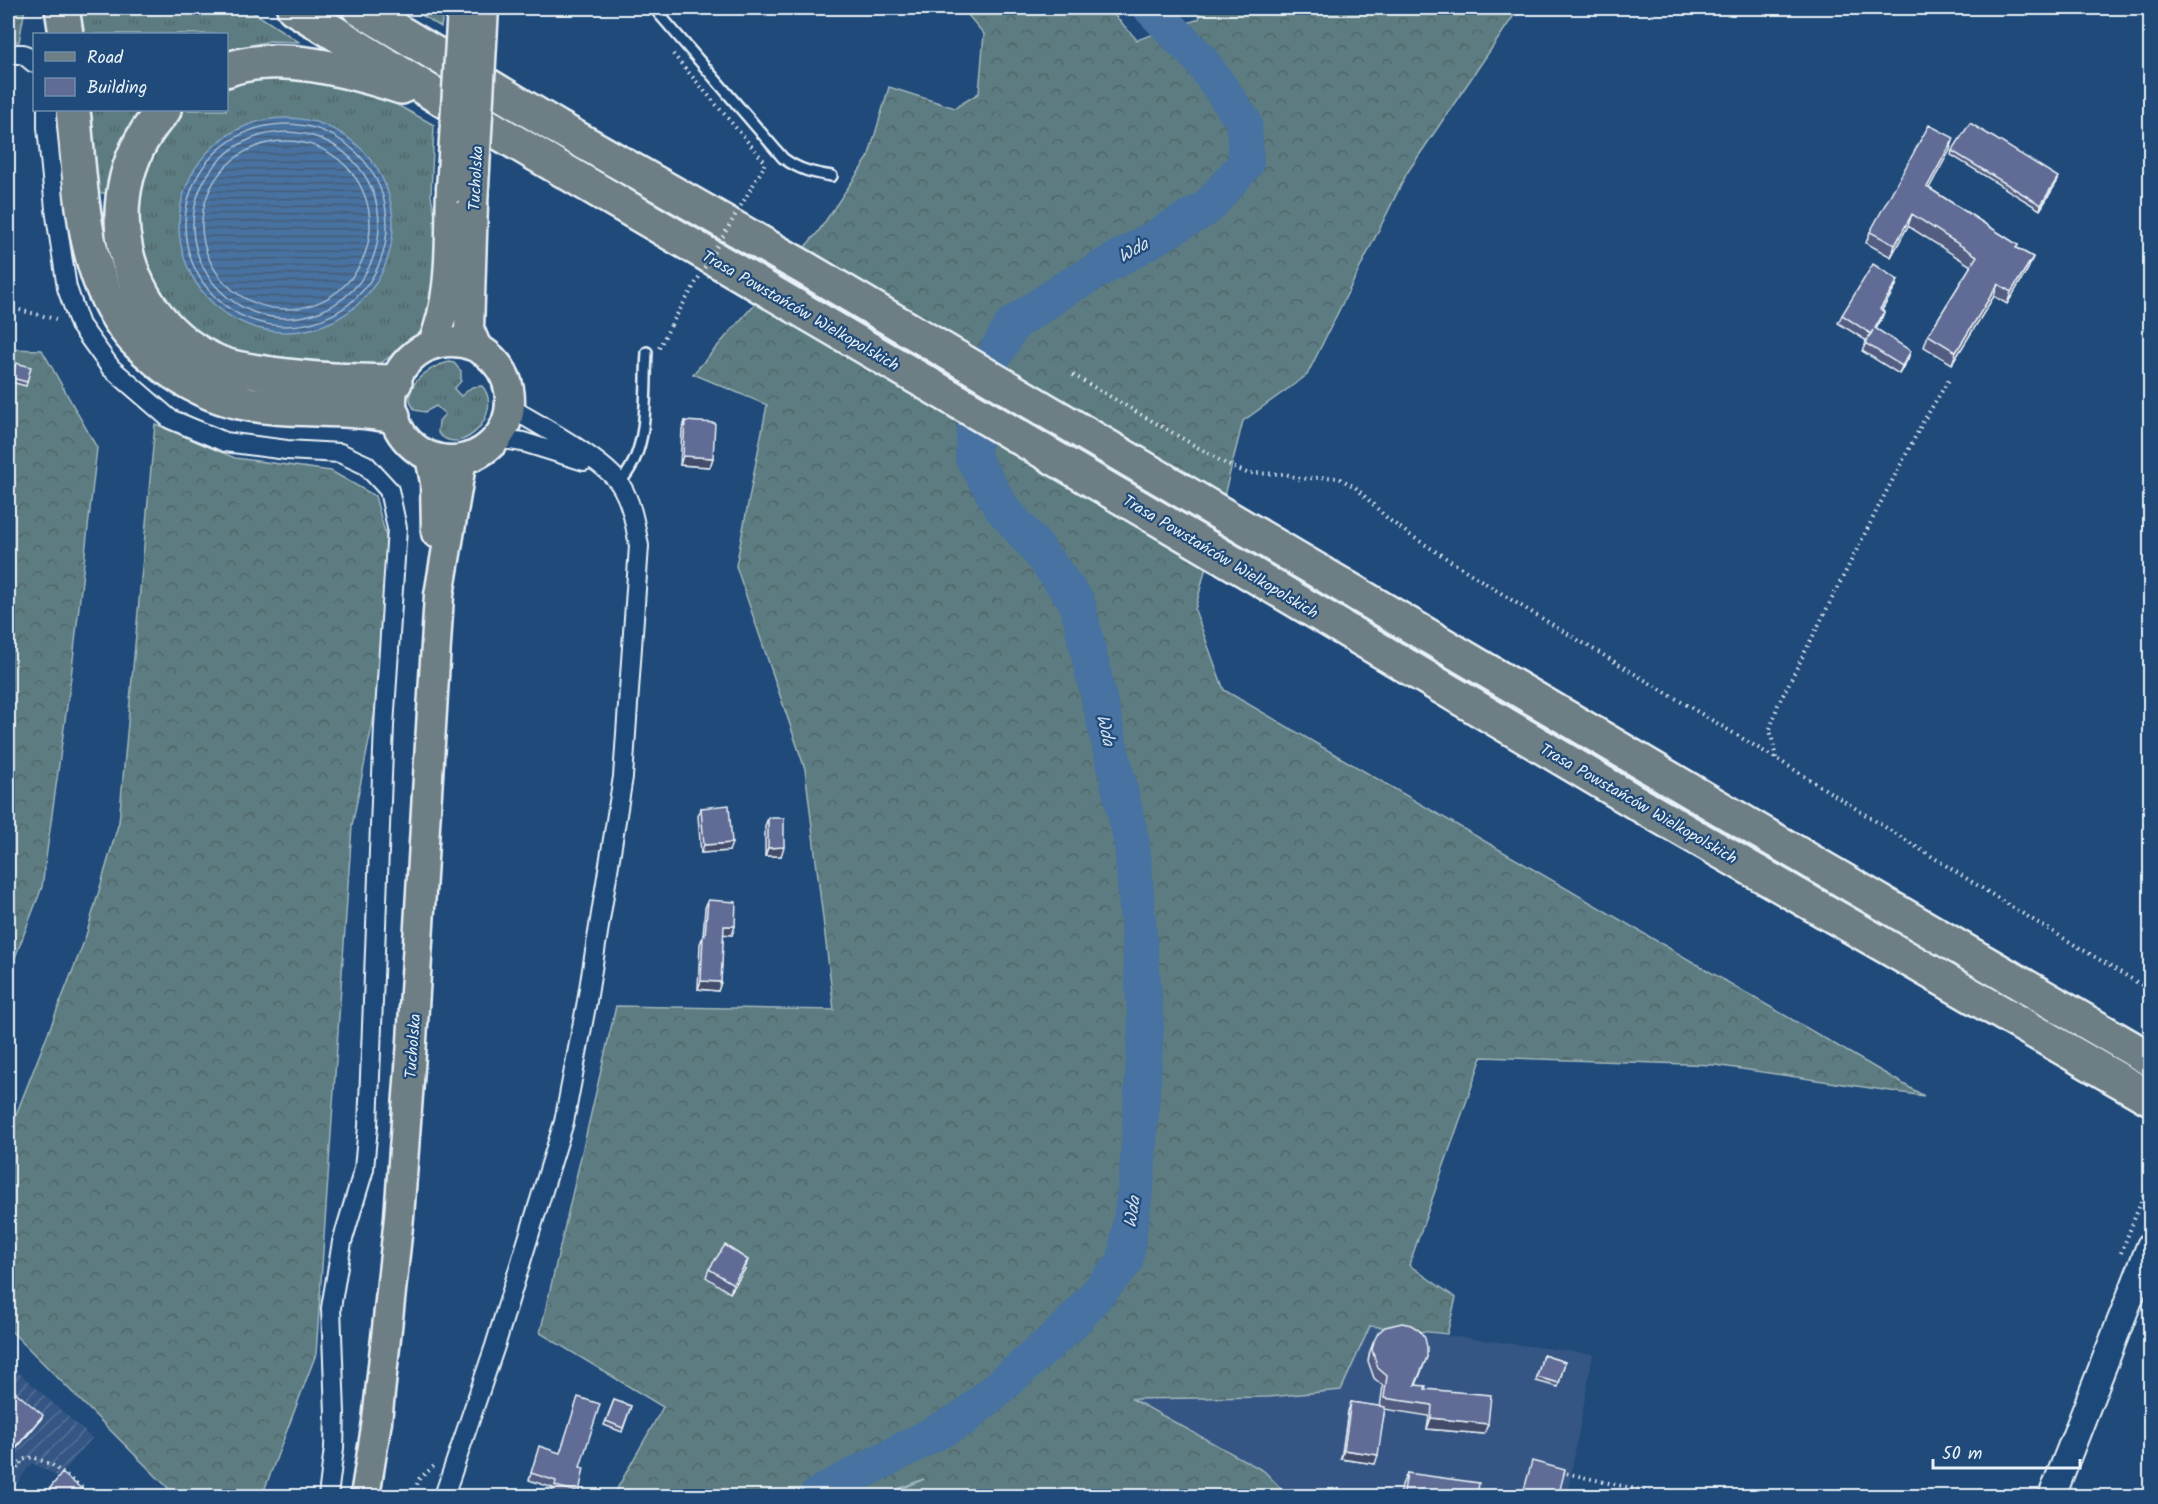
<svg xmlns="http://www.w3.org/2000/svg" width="2158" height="1504" viewBox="0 0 2158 1504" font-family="Kalam,sans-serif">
<defs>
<pattern id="industrial-furrows" width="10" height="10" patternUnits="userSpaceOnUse" patternTransform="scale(1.5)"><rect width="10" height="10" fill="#365784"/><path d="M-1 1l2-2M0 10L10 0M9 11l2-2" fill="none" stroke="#537096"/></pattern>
<pattern id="grass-tufts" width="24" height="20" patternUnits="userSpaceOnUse" patternTransform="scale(1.5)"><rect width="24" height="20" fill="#5b7c81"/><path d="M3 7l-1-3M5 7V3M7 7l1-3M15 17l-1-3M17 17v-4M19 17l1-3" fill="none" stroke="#526568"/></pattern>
<pattern id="forest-crowns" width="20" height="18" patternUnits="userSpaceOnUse" patternTransform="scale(1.5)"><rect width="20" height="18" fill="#5b7c81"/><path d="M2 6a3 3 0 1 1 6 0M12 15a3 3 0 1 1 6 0" fill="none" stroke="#526568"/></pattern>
<pattern id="water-rules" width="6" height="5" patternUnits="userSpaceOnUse" patternTransform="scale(1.5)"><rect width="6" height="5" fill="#4672a1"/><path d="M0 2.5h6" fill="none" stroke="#465d76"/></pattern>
</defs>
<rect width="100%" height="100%" fill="#1f4a7a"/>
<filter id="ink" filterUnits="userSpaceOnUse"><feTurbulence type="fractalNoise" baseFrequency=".0167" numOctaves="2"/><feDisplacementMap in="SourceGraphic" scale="12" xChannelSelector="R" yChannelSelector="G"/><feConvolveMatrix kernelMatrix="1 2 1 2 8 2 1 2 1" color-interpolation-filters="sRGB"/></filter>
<g filter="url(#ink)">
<!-- built -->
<path fill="#365784" d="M 1370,1326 L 1593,1354 L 1567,1496 L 1288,1496 L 1264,1471 L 1130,1399 L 1269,1397 Z"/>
<!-- industrial -->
<path fill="url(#industrial-furrows)" d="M 8,1363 L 92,1438 L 59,1477 L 32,1463 L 8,1495 Z"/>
<!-- grass -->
<path fill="url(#grass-tufts)" stroke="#a2b6bc" stroke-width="1.5" d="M 78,8 L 247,8 L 299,42 L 270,41 L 227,51 L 226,34 L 83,34 Z
M 410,8 L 444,8 L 441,27 Z
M 306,71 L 390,101 L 434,125 L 431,196 L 439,233 L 429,328 L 374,368 L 250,361 L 207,344 L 179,319 L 148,279 L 132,206 L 162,129 L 183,110 L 226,110 L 227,82 Z
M 91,110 L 143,110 C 123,139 114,158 107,194 L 98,192 Z
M 705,236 L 714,236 L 724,242 L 793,283 L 790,289 Z
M 449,362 L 454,363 L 461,371 L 461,381 L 454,389 L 461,396 L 472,387 L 482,386 C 505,412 462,460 438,433 L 439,421 L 445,414 L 436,406 L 425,412 L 415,410 C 398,388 429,366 449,362 Z"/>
<!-- forest -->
<path fill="url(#forest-crowns)" stroke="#a2b6bc" stroke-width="1.5" d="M 8,8 L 25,8 L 19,42 L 8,40 Z
M 962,8 L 1108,8 L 1137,40 L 1199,19 L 1202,8 L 1519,8 L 1407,173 L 1307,375 L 1243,421 L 1195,610 L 1224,690 L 1924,1096 L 1715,1065 L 1482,1057 L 1409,1265 L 1456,1298 L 1447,1334 L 1370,1326 L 1341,1390 L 1269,1397 L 1132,1399 L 1264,1471 L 1288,1496 L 886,1496 L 924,1479 L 879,1496 L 613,1496 L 663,1407 L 540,1333 L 616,1006 L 834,1010 L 805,769 L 736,566 L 767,405 L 693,374 L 818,232 L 868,158 L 889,87 L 955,108 L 979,93 L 984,34 Z
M 8,349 L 42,350 L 97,448 L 71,677 L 42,887 L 8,976 Z
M 155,424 L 235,458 L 331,471 L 375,496 L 389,547 L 380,686 L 352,826 L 316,1354 L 262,1496 L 176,1496 L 8,1328 L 8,1135 L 85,939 L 119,822 Z"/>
<!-- water -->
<path fill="url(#water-rules)" stroke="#87a5c4" stroke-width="1.5" d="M179 225a107 107 0 1 1 214 0a107 107 0 1 1-214 0Z"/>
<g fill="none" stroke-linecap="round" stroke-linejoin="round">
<!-- shore -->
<path stroke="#a7bed5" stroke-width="1.5" d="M185 225a101 101 0 1 1 202 0a101 101 0 1 1-202 0Z
M193 225a93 93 0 1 1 186 0a93 93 0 1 1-186 0Z
M202 225a84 84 0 1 1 168 0a84 84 0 1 1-168 0Z"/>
<!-- river -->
<path stroke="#4672a1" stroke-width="36" d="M 817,1496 L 827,1490 L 964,1418 L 1069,1326 L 1125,1262 L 1137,1177 L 1146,1024 L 1132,843 L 1077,602 L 1036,547 L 1002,508 L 973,458 L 977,385 L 1013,324 L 1065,289 L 1207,208 L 1246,163 L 1244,122 L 1200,59 L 1151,8"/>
<defs>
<path id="lane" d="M 654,8 L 783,158 C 799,170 813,173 832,176
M 619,483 C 651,451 644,394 647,352"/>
<path id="street" d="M 8,54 L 23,54 L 34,63
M 47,110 L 47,127 L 55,209 L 67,288 L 80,325 L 111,368 L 170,419 L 225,442 L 287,450 L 340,453 L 366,465 L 389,490 L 397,528 L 384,726 L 368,1126 L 364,1169 L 342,1242 L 331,1308 L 335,1413 L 334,1448 L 328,1496
M 496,438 L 523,442 L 584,461
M 444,1496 L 495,1346 L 564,1122 L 587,1001 L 623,777 L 639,546 C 635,524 632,503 620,484 C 603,459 537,424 509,407"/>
<path id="secondary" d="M 2052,1496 L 2150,1246"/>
<path id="primary" d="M 473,204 L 469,329 L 477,348
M392 401a59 59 0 1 1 118 0a59 59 0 1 1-118 0Z
M 432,345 C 453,298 449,240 451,189
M 430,457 L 435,482 L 436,533
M 365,1496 L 377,1421 L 399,1217 L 412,1041 L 439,595 L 462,459"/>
<path id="highway" d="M 62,8 L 66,34
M 294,8 L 445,101 L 1203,545 L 1647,809 L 2150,1098
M 359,8 L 557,127 L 803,267 L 1757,830 L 2150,1059
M 226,70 C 277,50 351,71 401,87
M 73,110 C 81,181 80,264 123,325 C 134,342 150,354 165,367 C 187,383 212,396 239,402 C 289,413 343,405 393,416
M 164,110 C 89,190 119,320 219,363 C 236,370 254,371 272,374 C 313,380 354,381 395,382"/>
</defs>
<!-- lane casing -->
<use href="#lane" stroke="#e8f1f8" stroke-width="14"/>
<!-- street casing -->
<use href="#street" stroke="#e8f1f8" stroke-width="22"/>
<!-- secondary casing -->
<use href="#secondary" stroke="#e8f1f8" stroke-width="30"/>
<!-- primary casing -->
<use href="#primary" stroke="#e8f1f8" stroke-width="33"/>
<!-- highway casing -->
<use href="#highway" stroke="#e8f1f8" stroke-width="38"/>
<!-- path -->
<path stroke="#e8f1f8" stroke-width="4" stroke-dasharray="1.5 4.5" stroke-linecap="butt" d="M 673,54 L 765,162 L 763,168
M 8,307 L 59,320
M 659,348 L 671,325
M 1073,375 L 1228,465 L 1247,473 L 1286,474 L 1300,479 L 1326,477 L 1339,478 L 1355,487 L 1388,519 L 1410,535 L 1518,604 L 1790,767 L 2015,909 L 2150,990
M 1776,758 L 1770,729 L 1778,705 L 1882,500 L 1923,422 L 1950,378
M 2121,1253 L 2150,1179
M 1561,1472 L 1666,1496
M 8,1484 L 22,1460 L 33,1457 L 52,1465 L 93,1496
M 285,1496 L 289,1495 L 300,1496
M 413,1496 L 419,1479 L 434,1466"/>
<!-- lane -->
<use href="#lane" stroke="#1f4a7a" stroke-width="9"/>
<!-- street -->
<use href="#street" stroke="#1f4a7a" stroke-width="18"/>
<!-- secondary -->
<use href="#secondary" stroke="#1f4a7a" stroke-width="26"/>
<!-- primary -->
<use href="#primary" stroke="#6d7e84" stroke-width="28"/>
<!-- highway -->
<use href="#highway" stroke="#6d7e84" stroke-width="33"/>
<defs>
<path id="primary-bridge" d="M 451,189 L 462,8
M 473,204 L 484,8"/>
</defs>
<!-- primary-bridge casing -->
<use href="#primary-bridge" stroke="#e8f1f8" stroke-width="33" stroke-linecap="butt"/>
<!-- path-bridge -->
<path stroke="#e8f1f8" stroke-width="4" stroke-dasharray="1.5 4.5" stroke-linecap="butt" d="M 671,325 L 763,168"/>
<!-- primary-bridge -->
<use href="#primary-bridge" stroke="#6d7e84" stroke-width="28"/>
</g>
<!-- wall -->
<path fill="#535d81" stroke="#e8f1f8" stroke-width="1.5" d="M 1950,150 L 1929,188 L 2018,245 L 2017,248 L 2033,257 L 2028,269 L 2007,304 L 1994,296 L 1952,364 L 1924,347 L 1928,335 L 1971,266 L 1908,226 L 1891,257 L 1866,243 L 1870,232 Z
M 1952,151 L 2057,182 L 2040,210 L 1951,155 Z
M 1898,280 L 1895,288 L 1882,310 L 1884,312 L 1881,320 L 1876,329 L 1908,359 L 1899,374 L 1862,351 L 1867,341 L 1838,323 L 1842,315 Z
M 14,367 L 27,382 L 26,386 L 11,382 Z
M 685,421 L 713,458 L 710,467 L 680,465 L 682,430 Z
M 701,808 L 729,851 L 701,853 L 698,816 Z
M 768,818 L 781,856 L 765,856 L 765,826 Z
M 708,900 L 735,926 L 732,935 L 723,934 L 721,982 L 718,991 L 698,989 L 700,944 L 703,936 L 705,908 Z
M 709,1269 L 745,1269 L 730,1293 L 706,1277 Z
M 1374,1341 L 1427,1357 L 1416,1385 L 1425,1389 L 1488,1424 L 1484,1434 L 1427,1429 L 1429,1416 L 1385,1409 L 1375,1464 L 1341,1459 L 1348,1411 L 1351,1402 L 1380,1407 L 1383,1386 L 1374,1378 L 1368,1361 L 1370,1351 Z
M 1543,1355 L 1565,1362 L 1558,1387 L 1536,1381 Z
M 614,1400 L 631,1406 L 622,1432 L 604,1425 Z
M 537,1454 L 580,1467 L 579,1492 L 577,1497 L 565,1497 L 552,1494 L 553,1488 L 529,1480 Z
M 1407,1473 L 1477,1497 L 1400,1497 L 1402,1485 Z"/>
<!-- shaded-wall -->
<path fill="#434c69" stroke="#e8f1f8" stroke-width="1.5" d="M 1954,138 L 1950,150 L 1923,199 L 1927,187 Z
M 2058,177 L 2057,182 L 2040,210 L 2041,205 Z
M 1912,214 L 1908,226 L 1891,257 L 1895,245 Z
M 2033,257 L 2028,269 L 2007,304 L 2011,292 Z
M 1898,280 L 1895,288 L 1877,318 L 1880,309 Z
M 1998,284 L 1994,296 L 1952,364 L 1956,352 Z
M 1884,312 L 1881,320 L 1872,336 L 1875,328 Z
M 1911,351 L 1908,359 L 1899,374 L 1902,366 Z
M 683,456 L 713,458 L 710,467 L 680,465 Z
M 732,843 L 729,851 L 701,853 L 704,845 Z
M 784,847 L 781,856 L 765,856 L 768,848 Z
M 724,926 L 735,926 L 732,935 L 721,934 Z
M 701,981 L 721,982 L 718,991 L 698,989 Z
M 748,1260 L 745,1269 L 730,1293 L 733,1284 Z
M 43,1415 L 41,1419 L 8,1459 L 8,1457 Z
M 1431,1418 L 1488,1424 L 1484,1434 L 1427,1429 Z
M 1344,1450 L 1378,1455 L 1375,1464 L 1341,1459 Z"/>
<!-- building -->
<path fill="#606c96" stroke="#e8f1f8" stroke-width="1.5" d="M 1970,123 L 2058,177 L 2041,205 L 1952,151 Z
M 1929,125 L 1954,138 L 1927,187 L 2018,245 L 2016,248 L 2033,257 L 2011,292 L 1998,284 L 1956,352 L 1928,335 L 1977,256 L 1912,214 L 1895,245 L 1870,232 Z
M 1873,264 L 1898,280 L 1880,309 L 1884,312 L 1875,328 L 1911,351 L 1902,366 L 1865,343 L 1873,330 L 1871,334 L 1842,315 Z
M 16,363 L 31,367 L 27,382 L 12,378 Z
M 685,421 L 715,423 L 713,458 L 683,456 Z
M 729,805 L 732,843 L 704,845 L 701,808 Z
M 768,818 L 784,818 L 784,847 L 768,848 Z
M 708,900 L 736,902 L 735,926 L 724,926 L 721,982 L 701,981 L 703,935 L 705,935 Z
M 725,1245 L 748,1260 L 733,1284 L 709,1269 Z
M 1402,1323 L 1411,1325 L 1419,1330 L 1425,1338 L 1427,1347 L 1427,1357 L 1415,1385 L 1426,1386 L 1425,1389 L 1491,1395 L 1488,1424 L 1431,1418 L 1432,1405 L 1384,1398 L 1387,1376 L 1378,1368 L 1372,1350 L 1374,1341 L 1378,1333 L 1385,1327 Z
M 1543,1355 L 1565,1362 L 1559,1383 L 1537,1377 Z
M 8,1386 L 43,1415 L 8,1457 Z
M 578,1397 L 600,1404 L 580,1467 L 584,1468 L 579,1492 L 555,1486 L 556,1481 L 531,1473 L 539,1446 L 560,1453 Z
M 614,1400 L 631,1406 L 623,1428 L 606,1421 Z
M 1351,1402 L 1385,1407 L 1378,1455 L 1344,1450 Z
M 1532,1461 L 1565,1470 L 1558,1497 L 1522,1497 Z
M 62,1473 L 92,1497 L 43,1497 Z
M 1407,1473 L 1479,1483 L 1477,1497 L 1403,1497 Z"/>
</g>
<g text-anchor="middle" stroke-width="4.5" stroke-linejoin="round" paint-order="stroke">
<!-- street labels -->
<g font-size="16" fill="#e8f1f8" stroke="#1f4a7a">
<text transform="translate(475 178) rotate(-87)" y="6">Tucholska</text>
<text transform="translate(801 310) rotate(30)" y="6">Trasa Powstańców Wielkopolskich</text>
<text transform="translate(1221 556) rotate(31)" y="6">Trasa Powstańców Wielkopolskich</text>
<text transform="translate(1639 803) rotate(30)" y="6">Trasa Powstańców Wielkopolskich</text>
<text transform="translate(412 1046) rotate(-86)" y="6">Tucholska</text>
</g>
<!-- water labels -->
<g font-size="18" font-style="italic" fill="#d0deeb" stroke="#1f4a7a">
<text transform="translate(1133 250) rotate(-29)" y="6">Wda</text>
<text transform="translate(1106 730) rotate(77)" y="6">Wda</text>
<text transform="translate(1132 1212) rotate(-82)" y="6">Wda</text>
</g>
</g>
<!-- margin -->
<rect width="2158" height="1504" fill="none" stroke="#1f4a7a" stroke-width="30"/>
<rect x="15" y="15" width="2128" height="1474" fill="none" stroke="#e8f1f8" stroke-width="2" filter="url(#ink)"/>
<!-- legend -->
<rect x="33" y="33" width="195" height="78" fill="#1f4a7a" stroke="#6f8dac" stroke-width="1.5"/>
<rect x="45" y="52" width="30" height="9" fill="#6d7e84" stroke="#6f8dac" stroke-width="1.5"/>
<text x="87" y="63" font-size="18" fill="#e8f1f8">Road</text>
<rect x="45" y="78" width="30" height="18" fill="#606c96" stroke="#6f8dac" stroke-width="1.5"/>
<text x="87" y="93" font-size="18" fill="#e8f1f8">Building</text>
<!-- scale -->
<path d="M1933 1459v9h147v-9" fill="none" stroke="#e8f1f8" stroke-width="3"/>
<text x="1942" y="1459" font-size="18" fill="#e8f1f8" stroke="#1f4a7a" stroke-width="4.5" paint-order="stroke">50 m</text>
</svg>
